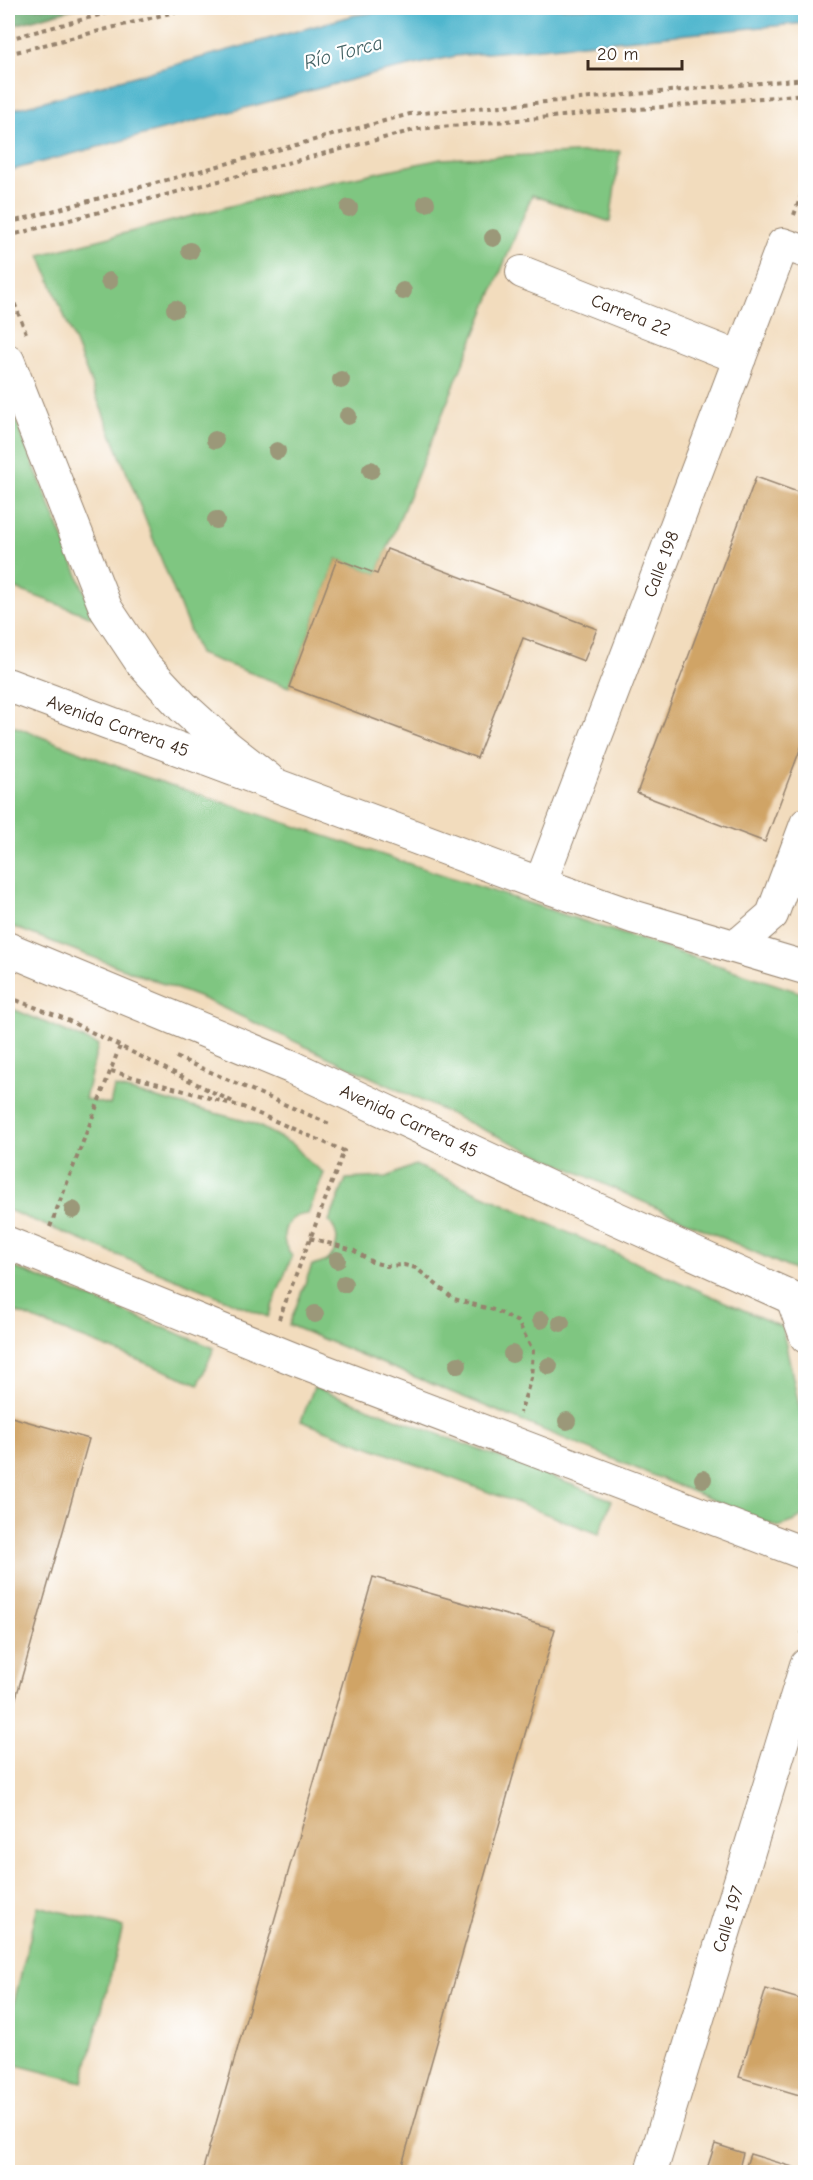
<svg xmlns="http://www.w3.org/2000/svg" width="813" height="2180" viewBox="0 0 813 2180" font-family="'Comic Neue',sans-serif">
<rect width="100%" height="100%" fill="#fff"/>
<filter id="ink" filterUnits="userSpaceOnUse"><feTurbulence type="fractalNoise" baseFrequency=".0167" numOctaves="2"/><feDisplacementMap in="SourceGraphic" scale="12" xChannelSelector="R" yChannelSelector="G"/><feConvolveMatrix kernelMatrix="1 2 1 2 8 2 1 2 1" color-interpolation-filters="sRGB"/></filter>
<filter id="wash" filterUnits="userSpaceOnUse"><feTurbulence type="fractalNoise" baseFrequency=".008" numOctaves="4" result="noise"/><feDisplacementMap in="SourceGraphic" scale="24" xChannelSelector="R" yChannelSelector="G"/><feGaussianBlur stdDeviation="1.35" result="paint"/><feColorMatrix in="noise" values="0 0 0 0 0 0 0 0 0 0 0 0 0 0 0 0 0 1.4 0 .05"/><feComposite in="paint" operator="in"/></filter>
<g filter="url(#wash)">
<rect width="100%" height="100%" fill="#f2dcbd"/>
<!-- green -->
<path fill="#7fc681" stroke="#5d7850" stroke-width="1.5" d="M 620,151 L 610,222 L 532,195 L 377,574 L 337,559 L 289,687 L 199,654 L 40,255 L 289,191 L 441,159 Z
M 8,401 L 95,618 L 8,586 Z
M 8,724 L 140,775 L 805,994 L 805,1275 L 480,1128 L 206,1000 L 8,925 Z
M 8,1007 L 98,1045 L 85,1099 L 110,1105 L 114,1087 L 253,1123 L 294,1145 L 308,1161 L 324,1173 L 308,1214 C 284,1215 277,1238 292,1256 L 268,1317 L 8,1210 Z
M 415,1165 L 782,1327 L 805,1433 L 805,1512 L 797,1520 L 778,1527 L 289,1325 L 312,1265 C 335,1265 345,1237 329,1222 L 346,1179 L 387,1177 Z
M 8,1265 L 214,1348 L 199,1384 L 8,1309 Z
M 314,1387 L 612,1500 L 599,1534 L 301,1421 Z
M 38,1906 L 123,1927 L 83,2082 L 8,2063 L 8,2026 Z"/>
<!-- forest -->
<path fill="#67ab6f" stroke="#516a46" stroke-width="1.5" d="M 8,8 L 76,8 L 8,27 Z"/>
<!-- water -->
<path fill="#4fb6cd" stroke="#457076" stroke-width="1.5" d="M 414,8 L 805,8 L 806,23 L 456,56 L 369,75 L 8,171 L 8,111 L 355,15 Z"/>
<g id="blocks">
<!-- building -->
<path fill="#d0a466" d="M 756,477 L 806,495 L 806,734 L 765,842 L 637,793 Z
M 387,549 L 597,629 L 584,661 L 523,638 L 477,758 L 289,687 L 337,559 L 377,574 Z
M 8,1416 L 89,1439 L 8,1726 Z
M 373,1577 L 555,1629 L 400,2172 L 202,2172 Z
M 766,1989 L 806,2001 L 806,2097 L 739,2077 Z
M 715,2144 L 743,2153 L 738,2172 L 706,2172 Z
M 750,2154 L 806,2171 L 806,2172 L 744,2172 Z"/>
</g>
</g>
<g filter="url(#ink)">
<use href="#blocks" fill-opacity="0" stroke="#96836e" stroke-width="1.5"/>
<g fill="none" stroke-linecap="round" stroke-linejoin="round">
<defs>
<path id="minor" d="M 522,272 L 740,358
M 540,884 L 783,244 L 806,252
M 735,947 L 772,915 L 806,824
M 8,1243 L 299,1361 L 806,1554
M 792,1298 L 806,1337
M 651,2172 L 806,1665"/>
<path id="major" d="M 8,361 L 106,609 L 142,663 L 183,707 L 227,747 L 268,779"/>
<path id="highway" d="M 8,685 L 540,884 L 634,917 L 806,968
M 8,949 L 292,1067 L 569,1197 L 806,1304"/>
</defs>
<!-- minor casing -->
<use href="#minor" stroke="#96836e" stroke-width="34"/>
<!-- major casing -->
<use href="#major" stroke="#96836e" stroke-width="35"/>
<!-- highway casing -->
<use href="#highway" stroke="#96836e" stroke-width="35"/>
<!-- path -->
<path stroke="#96836e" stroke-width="4" stroke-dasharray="4.5 4.5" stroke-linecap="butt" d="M 8,39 L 126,8
M 8,54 L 190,8
M 794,215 L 806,182
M 8,223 L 410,114 L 806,79
M 8,236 L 418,129 L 806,94
M 8,287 L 26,333
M 8,997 L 63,1018 L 235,1103
M 176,1057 L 332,1125
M 111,1071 L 243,1107 L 344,1151 L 279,1319
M 50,1227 L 120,1046
M 310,1238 L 353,1250 L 372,1262 L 387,1266 L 404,1265 L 416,1268 L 454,1299 L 497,1311 L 518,1322 L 533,1351 L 531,1378 L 520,1413
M 803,1367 L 806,1378
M 802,1634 L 806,1624"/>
<!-- minor -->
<use href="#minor" stroke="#fff" stroke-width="32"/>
<!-- major -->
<use href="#major" stroke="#fff" stroke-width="33"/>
<!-- highway -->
<use href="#highway" stroke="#fff" stroke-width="33"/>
</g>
<!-- trees -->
<g fill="#9b9879">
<circle cx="426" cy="203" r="9"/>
<circle cx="349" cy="208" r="9"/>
<circle cx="493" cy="238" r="9"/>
<circle cx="190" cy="251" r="9"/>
<circle cx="109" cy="281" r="9"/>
<circle cx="403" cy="291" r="9"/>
<circle cx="175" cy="309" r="9"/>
<circle cx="341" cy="380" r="9"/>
<circle cx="348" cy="416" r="9"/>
<circle cx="215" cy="440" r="9"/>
<circle cx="277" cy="451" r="9"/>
<circle cx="371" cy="470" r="9"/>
<circle cx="216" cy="520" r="9"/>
<circle cx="73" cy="1210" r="9"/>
<circle cx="337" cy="1260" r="9"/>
<circle cx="344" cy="1284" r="9"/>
<circle cx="315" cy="1314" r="9"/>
<circle cx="541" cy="1320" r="9"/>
<circle cx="561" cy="1323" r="9"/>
<circle cx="512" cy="1354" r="9"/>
<circle cx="458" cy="1365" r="9"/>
<circle cx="549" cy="1366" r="9"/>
<circle cx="567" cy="1421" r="9"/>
<circle cx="703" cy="1479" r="9"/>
</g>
</g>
<g text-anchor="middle" stroke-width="4.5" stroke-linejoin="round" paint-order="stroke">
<!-- street labels -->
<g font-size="18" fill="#3b2a1e" stroke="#fff">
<text transform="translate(631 315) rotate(22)" y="6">Carrera 22</text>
<text transform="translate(661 564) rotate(-69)" y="6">Calle 198</text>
<text transform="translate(118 726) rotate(20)" y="6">Avenida Carrera 45</text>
<text transform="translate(409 1121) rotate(25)" y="6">Avenida Carrera 45</text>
<text transform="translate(728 1919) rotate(-73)" y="6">Calle 197</text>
</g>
<!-- water labels -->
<g font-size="20" font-style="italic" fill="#436264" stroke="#fff">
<text transform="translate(343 52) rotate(-15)" y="7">Río Torca</text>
</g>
</g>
<!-- margin -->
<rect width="813" height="2180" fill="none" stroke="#fff" stroke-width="30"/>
<!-- scale -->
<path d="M588 60v9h94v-9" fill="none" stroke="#3b2a1e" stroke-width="3"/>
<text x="597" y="60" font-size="18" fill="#3b2a1e" stroke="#ffffff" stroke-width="4.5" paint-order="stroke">20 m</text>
</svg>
